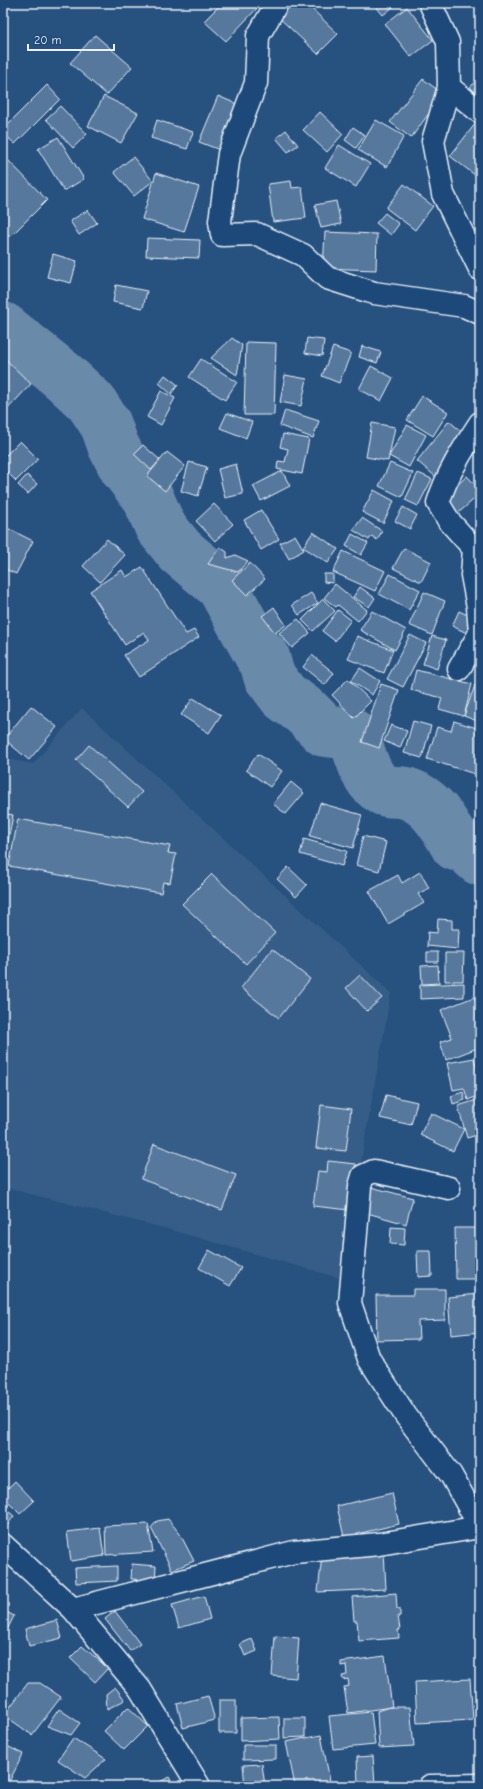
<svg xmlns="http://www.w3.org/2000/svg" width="483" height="1789" viewBox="0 0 483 1789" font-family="'Comic Neue',sans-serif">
<rect width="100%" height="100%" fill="#27517f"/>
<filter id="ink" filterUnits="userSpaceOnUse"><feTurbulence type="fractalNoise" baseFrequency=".025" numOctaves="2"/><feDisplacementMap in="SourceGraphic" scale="8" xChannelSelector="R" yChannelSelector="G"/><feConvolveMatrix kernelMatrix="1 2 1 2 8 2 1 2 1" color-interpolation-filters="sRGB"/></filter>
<g filter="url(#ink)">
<!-- built -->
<path fill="#355d88" d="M 82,708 L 391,993 L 357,1184 L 343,1279 L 171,1230 L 3,1187 L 3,758 L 33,764 Z"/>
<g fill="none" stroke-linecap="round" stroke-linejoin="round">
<!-- river -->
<path stroke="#6b8aaa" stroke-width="52" d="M 3,328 L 63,376 L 91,402 L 106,425 L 113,445 L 125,468 L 148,498 L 160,526 L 180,551 L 222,586 L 260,655 L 264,657 L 269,676 L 284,696 L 306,712 L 325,731 L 351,734 C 362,750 362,778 382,789 C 388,793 399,791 406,793 C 432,801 444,824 456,845 L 463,845 L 480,860"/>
</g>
<!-- building -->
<path fill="#57789d" stroke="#e8f1f8" d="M 222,3 L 262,3 L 226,41 L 204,21 Z
M 288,3 L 306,3 L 338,34 L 318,54 L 276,15 Z
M 373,3 L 398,3 L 383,15 Z
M 407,7 L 433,40 L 411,57 L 385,24 Z
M 95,35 L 132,67 L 107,95 L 70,63 Z
M 480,78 L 480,97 L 470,87 Z
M 423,79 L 443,94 L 411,138 L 390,122 Z
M 47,85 L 60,99 L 15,144 L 3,133 L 3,129 Z
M 104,96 L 138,113 L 121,143 L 88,126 Z
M 218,96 L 239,105 L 220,150 L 199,142 Z
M 60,106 L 87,134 L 73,148 L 46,119 Z
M 320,112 L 343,134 L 327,152 L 303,130 Z
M 479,119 L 480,120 L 480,179 L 450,156 Z
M 157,120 L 193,132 L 187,149 L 151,138 Z
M 376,120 L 404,136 L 387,167 L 358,150 Z
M 353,127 L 365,135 L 356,148 L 345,140 Z
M 286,130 L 298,145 L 288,152 L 276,138 Z
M 58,137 L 84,179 L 64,191 L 38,149 Z
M 339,145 L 370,164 L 356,187 L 325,168 Z
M 3,155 L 47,200 L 10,237 L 3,230 Z
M 133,157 L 153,181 L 134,196 L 114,172 Z
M 156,173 L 199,187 L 184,232 L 142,219 Z
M 291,181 L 292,188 L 302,187 L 306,218 L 273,222 L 268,184 Z
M 404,184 L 433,206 L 415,230 L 386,208 Z
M 336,201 L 341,224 L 321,228 L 315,205 Z
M 88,210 L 97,223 L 79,235 L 70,221 Z
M 385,213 L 399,224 L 391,235 L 376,223 Z
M 325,232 L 377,234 L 376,270 L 323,268 Z
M 147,238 L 200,240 L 199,258 L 146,256 Z
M 53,254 L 77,261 L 71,283 L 47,277 Z
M 116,285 L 147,291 L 143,308 L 113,302 Z
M 232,338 L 242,345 L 237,375 L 211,358 Z
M 307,338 L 324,340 L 322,356 L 305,353 Z
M 246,342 L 276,343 L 274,415 L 244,415 Z
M 362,346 L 381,352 L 377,363 L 359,357 Z
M 333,347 L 351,353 L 339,383 L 322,376 Z
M 3,357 L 31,384 L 3,414 Z
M 201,359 L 237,382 L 225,400 L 189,377 Z
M 371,366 L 393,378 L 381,401 L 359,389 Z
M 165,375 L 178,385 L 171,394 L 159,383 Z
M 285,375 L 307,379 L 301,406 L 280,402 Z
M 161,391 L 175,398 L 161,425 L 147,417 Z
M 422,396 L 448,412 L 433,436 L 407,420 Z
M 285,410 L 319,421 L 313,438 L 280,426 Z
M 227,413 L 252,422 L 246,438 L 220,428 Z
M 449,421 L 468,437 L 436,477 L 417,461 Z
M 372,423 L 395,427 L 388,461 L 366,457 Z
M 407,425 L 426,435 L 409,467 L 389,456 Z
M 283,434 L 309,439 L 302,474 L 277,469 L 278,461 L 285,462 L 288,449 L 280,447 Z
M 20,441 L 38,459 L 16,481 L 3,468 L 3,458 Z
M 143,445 L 160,460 L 151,470 L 134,454 Z
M 167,452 L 185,466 L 165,491 L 147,476 Z
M 189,462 L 207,467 L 198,496 L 181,491 Z
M 390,463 L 413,473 L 402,497 L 379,486 Z
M 236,464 L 243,494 L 225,498 L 218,469 Z
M 282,471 L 290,486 L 261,501 L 253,486 Z
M 418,473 L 432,479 L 418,506 L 405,500 Z
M 27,475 L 37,484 L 28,494 L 18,485 Z
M 467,476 L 480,490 L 480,494 L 456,515 L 442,499 Z
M 374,490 L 394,501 L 383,523 L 362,512 Z
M 214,504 L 233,524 L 215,541 L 196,521 Z
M 403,507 L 417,515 L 410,529 L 395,521 Z
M 261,510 L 279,539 L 261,550 L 244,520 Z
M 362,518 L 382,531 L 377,540 L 372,536 L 369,540 L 353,530 Z
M 3,526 L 33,541 L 16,574 L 3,568 Z
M 313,532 L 338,549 L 328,563 L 303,547 Z
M 352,534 L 368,543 L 361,555 L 346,546 Z
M 295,535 L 304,550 L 289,559 L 280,543 Z
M 107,539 L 125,555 L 100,582 L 83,566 Z
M 220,547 L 227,552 L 227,558 L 235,555 L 248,561 L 238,572 L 208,564 Z
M 404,548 L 431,562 L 421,582 L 393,568 Z
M 343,551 L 385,571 L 375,591 L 333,572 Z
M 250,563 L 265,579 L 247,595 L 232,580 Z
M 142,567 L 186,634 L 194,630 L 199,637 L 139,677 L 124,655 L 149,640 L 144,632 L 125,645 L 90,591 L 122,570 L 126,577 Z
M 324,574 L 333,574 L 333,583 L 324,582 Z
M 390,574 L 420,590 L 409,610 L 379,594 Z
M 335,584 L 367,610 L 358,621 L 338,605 L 336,607 L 324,598 Z
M 360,587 L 375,598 L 369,607 L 353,597 Z
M 424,592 L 445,601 L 432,635 L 409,625 Z
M 311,593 L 318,603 L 299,615 L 292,605 Z
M 323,599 L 335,611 L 313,631 L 302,620 Z
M 274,607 L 286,625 L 275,633 L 262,616 Z
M 338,610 L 351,620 L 335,641 L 322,631 Z
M 372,611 L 406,630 L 395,650 L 360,630 Z
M 459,611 L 476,619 L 469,634 L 452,626 Z
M 298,619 L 310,633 L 292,648 L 279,633 Z
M 410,635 L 426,643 L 403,687 L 387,679 Z
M 357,636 L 393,650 L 384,673 L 348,659 Z
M 432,636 L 446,640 L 437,669 L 423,664 Z
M 312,655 L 334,673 L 325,685 L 303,667 Z
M 360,668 L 380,681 L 372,695 L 351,681 Z
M 416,670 L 472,684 L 464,716 L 439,709 L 442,698 L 411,690 Z
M 348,679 L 371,701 L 354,718 L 332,695 Z
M 381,684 L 399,690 L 379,748 L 362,742 Z
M 475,685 L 480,687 L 480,722 L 464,716 Z
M 193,698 L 221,715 L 209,733 L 181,715 Z
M 31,706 L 57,727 L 29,760 L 4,739 Z
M 413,721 L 431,726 L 422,758 L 404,753 Z
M 454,721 L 480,729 L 480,769 L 478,775 L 427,759 L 437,727 L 451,731 Z
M 391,725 L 407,731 L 400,748 L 384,741 Z
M 89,745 L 142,792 L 128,807 L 76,760 Z
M 258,754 L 282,771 L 270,787 L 246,770 Z
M 291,782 L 304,793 L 286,814 L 273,804 Z
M 320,803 L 362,815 L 353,848 L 310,836 Z
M 3,813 L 13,815 L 4,863 L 3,863 Z
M 18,819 L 170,846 L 168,853 L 176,854 L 170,883 L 163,882 L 161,893 L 9,866 Z
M 363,836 L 386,842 L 379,871 L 356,865 Z
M 304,839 L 347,851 L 342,866 L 300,854 Z
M 288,867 L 307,885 L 296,897 L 277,879 Z
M 420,872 L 429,888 L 418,894 L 424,903 L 388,924 L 369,891 L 398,875 L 402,883 Z
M 212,874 L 275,933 L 246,964 L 182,904 Z
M 438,919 L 452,920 L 452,929 L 459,929 L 458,949 L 427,946 L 428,932 L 437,933 Z
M 272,949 L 310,979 L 279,1018 L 241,988 Z
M 427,952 L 438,952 L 438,962 L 427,962 Z
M 445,953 L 464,953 L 463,981 L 445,981 Z
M 438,965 L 439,983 L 422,984 L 421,966 Z
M 360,975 L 382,998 L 367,1011 L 346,988 Z
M 464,983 L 464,997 L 420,999 L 420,985 Z
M 474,997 L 480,1011 L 480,1047 L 446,1060 L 440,1042 L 452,1038 L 441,1010 Z
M 474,1058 L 480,1082 L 480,1095 L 468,1100 L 464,1088 L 453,1090 L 447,1063 Z
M 463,1092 L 465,1100 L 453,1104 L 451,1096 Z
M 386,1095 L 417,1102 L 411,1125 L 380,1118 Z
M 480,1099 L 480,1134 L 467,1138 L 458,1106 Z
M 321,1105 L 351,1109 L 346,1151 L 316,1148 Z
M 431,1113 L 464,1129 L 453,1151 L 420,1135 Z
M 154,1144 L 236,1175 L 222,1210 L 141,1179 Z
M 328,1161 L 356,1164 L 350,1210 L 313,1206 L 318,1171 L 327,1172 Z
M 367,1186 L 413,1198 L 406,1224 L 360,1211 Z
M 391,1227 L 405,1228 L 404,1245 L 390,1244 Z
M 455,1228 L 480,1228 L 480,1279 L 456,1279 Z
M 209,1250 L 241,1268 L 230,1286 L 199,1268 Z
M 417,1251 L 431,1251 L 432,1276 L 418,1277 Z
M 413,1289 L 445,1289 L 445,1320 L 418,1321 L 419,1339 L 377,1340 L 376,1295 L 413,1295 Z
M 479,1294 L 480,1332 L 451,1335 L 448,1297 Z
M 15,1481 L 34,1501 L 20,1514 L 3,1497 L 3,1493 Z
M 392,1493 L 399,1524 L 344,1537 L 337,1506 Z
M 3,1507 L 14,1516 L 5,1528 L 3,1527 Z
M 168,1519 L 180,1534 L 194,1561 L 172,1570 L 151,1528 L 157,1521 Z
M 148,1524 L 153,1552 L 106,1555 L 105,1526 Z
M 100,1528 L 104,1556 L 71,1561 L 67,1532 Z
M 384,1550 L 386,1589 L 318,1592 L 322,1555 Z
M 132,1564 L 156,1566 L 155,1581 L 131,1579 Z
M 117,1566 L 117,1581 L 76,1583 L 75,1568 Z
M 396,1593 L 397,1609 L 400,1609 L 400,1616 L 398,1616 L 400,1630 L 398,1630 L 399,1638 L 359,1641 L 357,1621 L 354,1621 L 352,1597 Z
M 204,1596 L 210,1619 L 179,1628 L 172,1605 Z
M 3,1610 L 14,1616 L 3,1638 Z
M 115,1611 L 140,1644 L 130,1651 L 105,1619 Z
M 57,1620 L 62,1638 L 29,1646 L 25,1629 Z
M 275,1636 L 299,1638 L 296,1678 L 272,1676 Z
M 252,1639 L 257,1651 L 245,1656 L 240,1644 Z
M 82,1646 L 108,1668 L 95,1682 L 70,1658 Z
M 385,1656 L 392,1707 L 348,1713 L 344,1687 L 349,1686 L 348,1679 L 343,1680 L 342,1676 L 347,1675 L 346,1665 L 341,1666 L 341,1662 Z
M 470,1679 L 473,1720 L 417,1723 L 415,1682 Z
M 28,1683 L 40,1683 L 61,1697 L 32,1735 L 4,1715 Z
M 115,1687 L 125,1700 L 107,1709 L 106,1694 Z
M 4,1695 L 10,1702 L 3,1709 L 3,1696 Z
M 208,1696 L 215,1720 L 183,1728 L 177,1704 Z
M 219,1700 L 236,1700 L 236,1733 L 219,1733 Z
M 128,1707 L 148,1726 L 124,1750 L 104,1731 Z
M 389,1707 L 410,1707 L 414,1746 L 379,1748 L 377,1711 Z
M 59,1709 L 80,1723 L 71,1735 L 47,1726 Z
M 371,1712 L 375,1745 L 333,1749 L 329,1716 Z
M 279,1717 L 280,1739 L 241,1741 L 241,1718 Z
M 284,1718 L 305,1718 L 305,1737 L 284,1738 Z
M 321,1735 L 331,1786 L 295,1786 L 286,1742 Z
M 73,1738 L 106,1759 L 85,1778 L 58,1760 Z
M 3,1744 L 23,1754 L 8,1784 L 3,1782 Z
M 243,1745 L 276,1745 L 276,1759 L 243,1760 Z
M 373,1756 L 375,1784 L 358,1784 L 357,1757 Z
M 262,1764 L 265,1786 L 245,1786 L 243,1765 Z
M 169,1777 L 174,1786 L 158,1786 L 156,1784 Z"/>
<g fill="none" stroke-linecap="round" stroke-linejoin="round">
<defs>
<path id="street" d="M 277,3 L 258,36 L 256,83 L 229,154 L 220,221 L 222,235 L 257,234 L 303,255 L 327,278 L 374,293 L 464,306 L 480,313
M 430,3 L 448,42 L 449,87 L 433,141 L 443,194 L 480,269
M 449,87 L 480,112
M 459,669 L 480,633 L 478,607 L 472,575 L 474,549 L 449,521 L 438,503 C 447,474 463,449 480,423
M 449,1188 L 374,1171 L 363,1176 L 360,1186 L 350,1303 L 369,1359 L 406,1416 L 451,1475 L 480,1527
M 3,1545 L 73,1609 L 140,1689 L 199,1786
M 73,1609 L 294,1552 L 379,1544 L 480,1527
M 430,1786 L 480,1785"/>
</defs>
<!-- street casing -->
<use href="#street" stroke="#e8f1f8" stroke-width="25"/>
<!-- street -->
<use href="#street" stroke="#1f4a7a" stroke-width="22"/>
</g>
</g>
<!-- margin -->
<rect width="483" height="1789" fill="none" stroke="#1f4a7a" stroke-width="16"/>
<rect x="8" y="8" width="467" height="1773" fill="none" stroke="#e8f1f8" stroke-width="1.5" filter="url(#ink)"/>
<!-- scale -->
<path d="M28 44v6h86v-6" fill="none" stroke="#e8f1f8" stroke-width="2"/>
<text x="34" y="44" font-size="12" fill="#e8f1f8" stroke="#1f4a7a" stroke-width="3" paint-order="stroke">20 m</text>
</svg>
